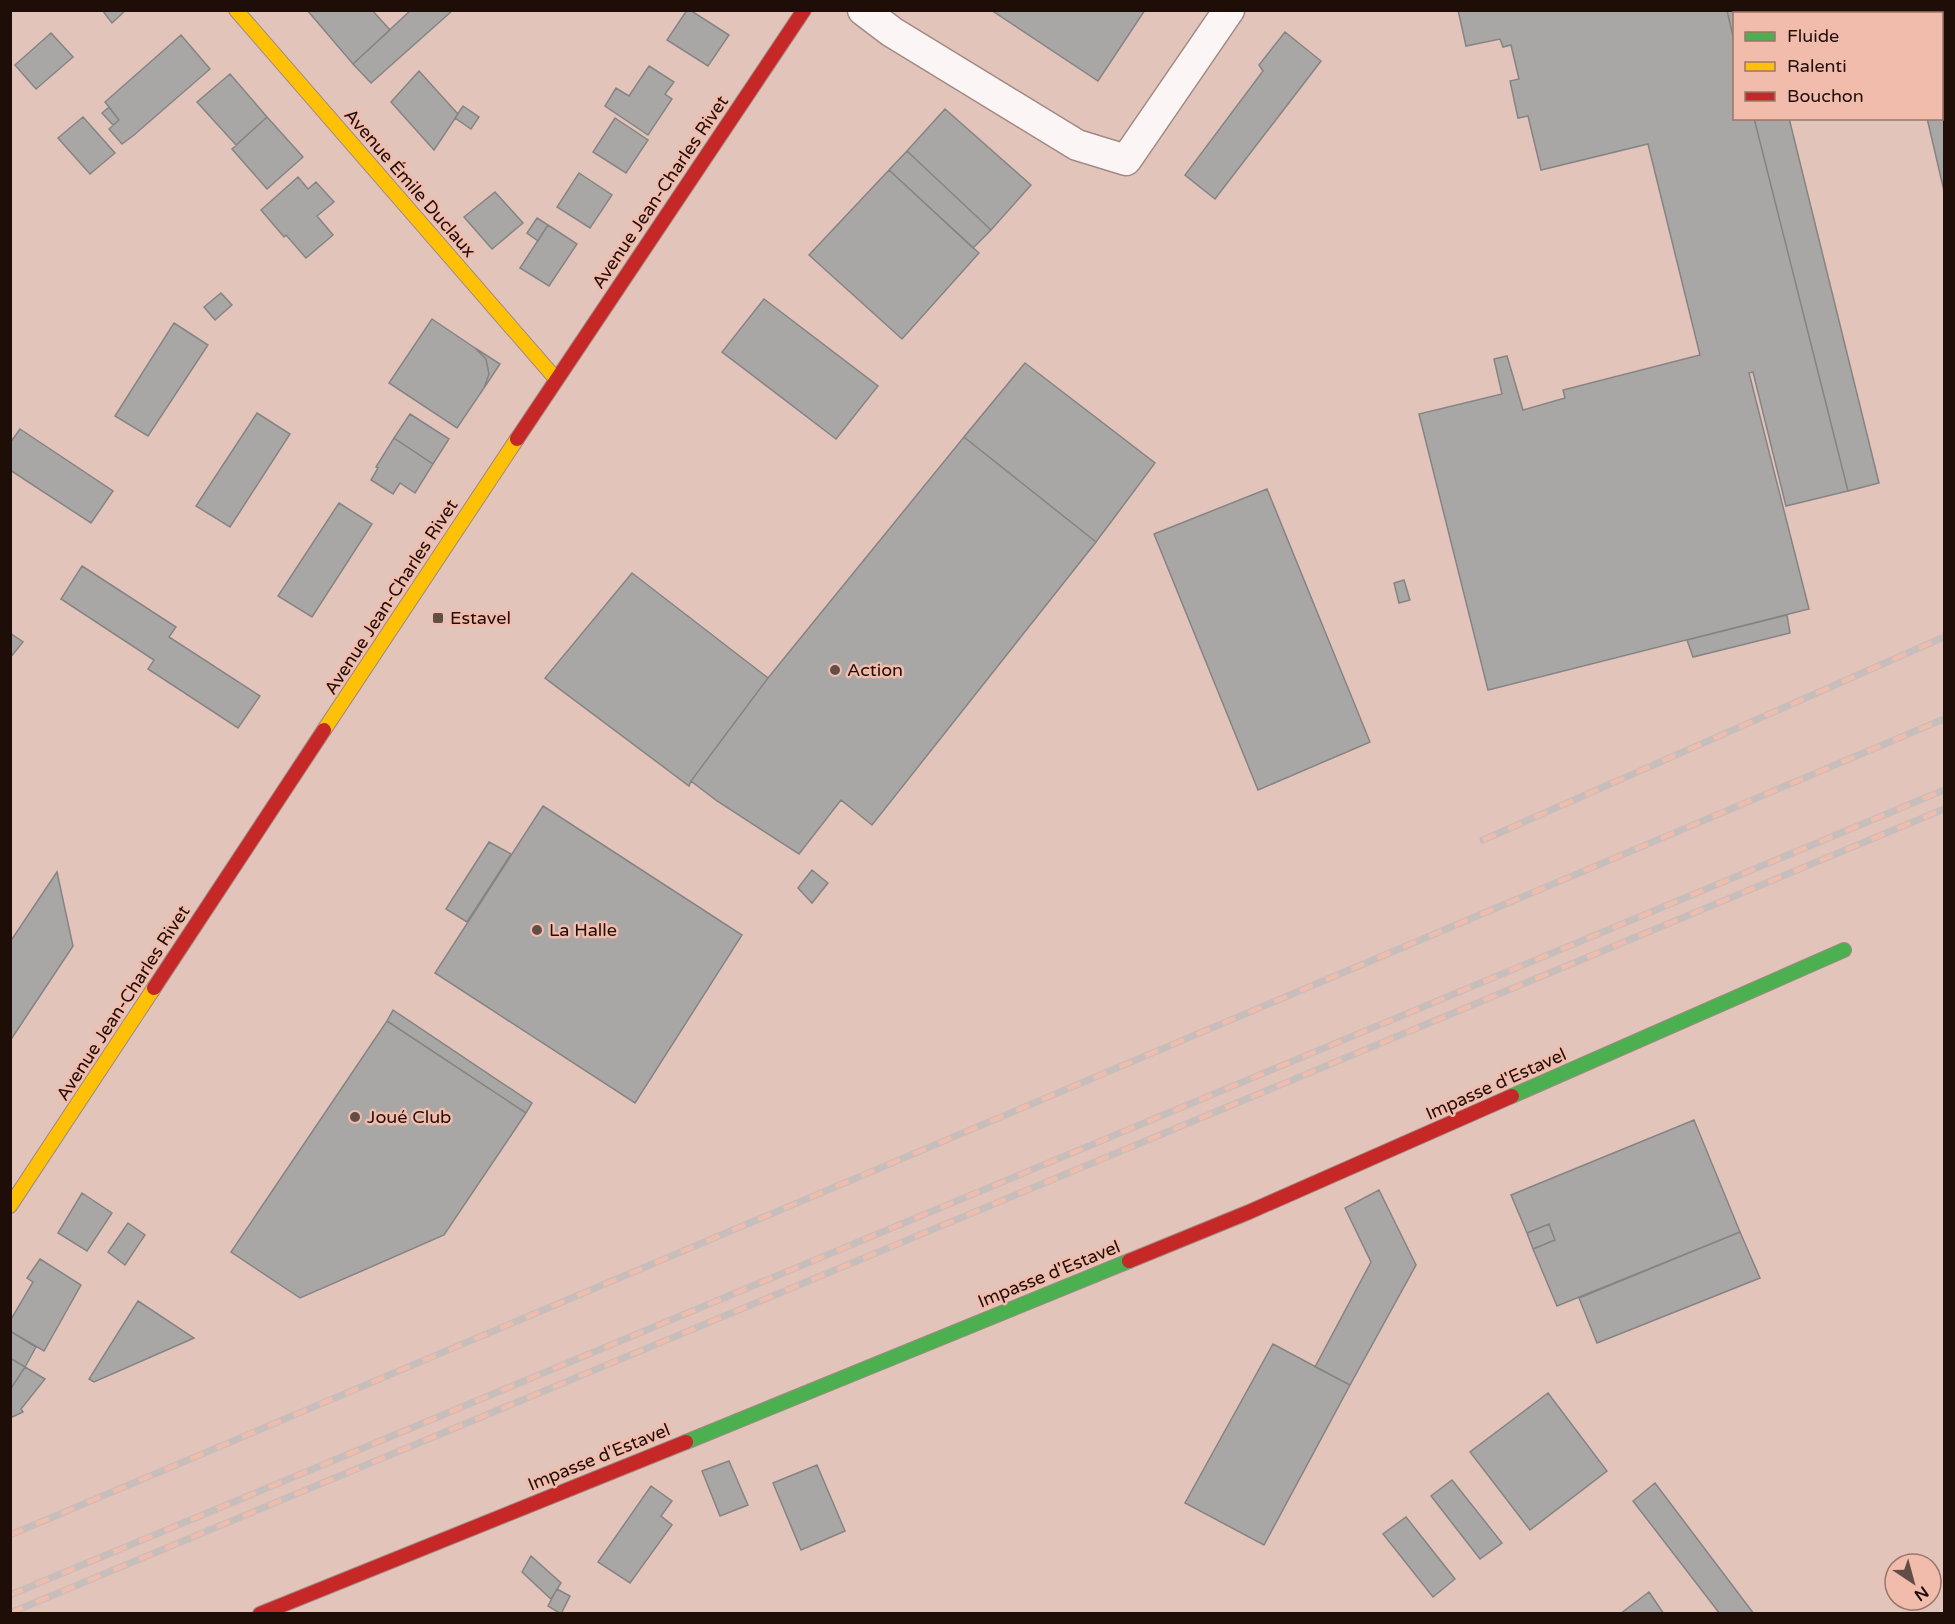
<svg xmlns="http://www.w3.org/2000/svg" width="1955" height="1624" viewBox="0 0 1955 1624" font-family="'Varela Round',sans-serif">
<rect width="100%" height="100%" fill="#e2c4bb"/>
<!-- building -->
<path fill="#a9a7a6" stroke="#868483" stroke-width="1.5" d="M 102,10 L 126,10 L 112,23 Z
M 307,10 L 372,10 L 390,30 L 353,64 Z
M 411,10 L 453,10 L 371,83 L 353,64 Z
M 687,10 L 690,10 L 729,35 L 708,66 L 667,40 Z
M 991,10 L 1145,10 L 1098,81 Z
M 1458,10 L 1727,10 L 1734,41 L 1734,118 L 1754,118 L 1848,491 L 1786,506 L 1753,372 L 1749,373 L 1809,609 L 1488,690 L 1419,414 L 1502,394 L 1494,359 L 1507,356 L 1523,410 L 1565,398 L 1563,390 L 1700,355 L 1648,144 L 1541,170 L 1528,116 L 1518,118 L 1510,81 L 1519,79 L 1511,45 L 1503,47 L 1500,39 L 1466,46 Z
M 1727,10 L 1751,10 L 1752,14 L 1734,14 L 1734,41 Z
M 1900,10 L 1944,10 L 1944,191 L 1927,118 L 1942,118 L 1942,14 L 1901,14 Z
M 1285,32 L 1321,61 L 1215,199 L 1185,175 L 1263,71 L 1259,65 Z
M 51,33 L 73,57 L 36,89 L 15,65 Z
M 181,35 L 210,69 L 134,135 L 122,144 L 109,129 L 119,120 L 105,102 Z
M 649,66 L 674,82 L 665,94 L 672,99 L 648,135 L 605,106 L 616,88 L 629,96 Z
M 419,71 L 458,114 L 434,150 L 391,102 Z
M 230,74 L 267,117 L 236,145 L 197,102 Z
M 463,106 L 479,117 L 471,129 L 455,118 Z
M 109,107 L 119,120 L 113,125 L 102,113 Z
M 945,109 L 1031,185 L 991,230 L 907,151 Z
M 83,117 L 115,153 L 90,174 L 58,138 Z
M 267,117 L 303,157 L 267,189 L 232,149 Z
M 615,118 L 648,140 L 626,173 L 593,152 Z
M 1754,118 L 1789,118 L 1879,483 L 1848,491 Z
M 907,151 L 991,230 L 973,248 L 889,170 Z
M 889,170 L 979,253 L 902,339 L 809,255 Z
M 579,173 L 612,195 L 590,228 L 557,207 Z
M 298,177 L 308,189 L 316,182 L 334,202 L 317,216 L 333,235 L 306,258 L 286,235 L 284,237 L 261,210 Z
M 495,192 L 523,223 L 492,249 L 464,217 Z
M 537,218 L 548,225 L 538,241 L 527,233 Z
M 548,225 L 577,244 L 549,286 L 520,268 Z
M 221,293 L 232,305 L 215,320 L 204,307 Z
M 764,299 L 878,386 L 836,439 L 722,352 Z
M 432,319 L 475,348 L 486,359 L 489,374 L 484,388 L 457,428 L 389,383 Z
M 174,323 L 208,345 L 148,436 L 115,416 Z
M 475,348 L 500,364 L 484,388 L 489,374 L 486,359 Z
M 1025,363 L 1155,463 L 1096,542 L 964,437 Z
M 257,413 L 290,434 L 230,527 L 196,506 Z
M 410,414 L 449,439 L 433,464 L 394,438 Z
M 20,429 L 113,491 L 91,523 L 10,470 L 10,443 Z
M 964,437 L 1096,542 L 872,825 L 841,800 L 799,854 L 717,801 L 691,781 L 768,678 Z
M 394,438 L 433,464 L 415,493 L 400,483 L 393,494 L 371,480 L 378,468 L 376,467 Z
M 1267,489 L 1370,742 L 1258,790 L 1154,534 Z
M 339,503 L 372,524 L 312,617 L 278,596 Z
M 82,566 L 176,627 L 169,637 L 260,696 L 238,728 L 148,669 L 154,660 L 61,599 Z
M 632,573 L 768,678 L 691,781 L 689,786 L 545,678 Z
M 1404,580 L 1410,600 L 1399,603 L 1394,583 Z
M 1787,615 L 1790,633 L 1693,657 L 1687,640 Z
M 10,633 L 23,642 L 10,658 Z
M 543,806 L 742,935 L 635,1103 L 435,973 Z
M 489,842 L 511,854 L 467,922 L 446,909 Z
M 812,870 L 828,883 L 812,903 L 798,888 Z
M 57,872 L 73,946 L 10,1041 L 10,942 Z
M 393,1010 L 532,1103 L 526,1113 L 387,1021 Z
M 387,1021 L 526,1113 L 444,1235 L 300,1298 L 231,1252 Z
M 1694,1120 L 1740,1232 L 1557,1306 L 1533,1249 L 1555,1240 L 1549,1224 L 1527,1233 L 1511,1195 Z
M 1379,1190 L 1416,1265 L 1350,1385 L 1315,1367 L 1371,1262 L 1345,1208 Z
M 82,1193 L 112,1213 L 87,1251 L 58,1233 Z
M 128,1223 L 145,1235 L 125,1265 L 108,1252 Z
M 1549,1224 L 1555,1240 L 1533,1249 L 1527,1233 Z
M 1740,1232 L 1760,1278 L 1597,1343 L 1579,1298 Z
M 40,1259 L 81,1285 L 44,1351 L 10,1331 L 10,1321 L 33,1282 L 27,1278 Z
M 138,1301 L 194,1338 L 94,1382 L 89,1379 Z
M 10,1331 L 36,1347 L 25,1367 L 10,1358 Z
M 1273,1344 L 1350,1385 L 1264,1545 L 1185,1503 Z
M 10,1358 L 25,1367 L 10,1390 Z
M 25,1367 L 45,1379 L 21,1409 L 23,1412 L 10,1418 L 10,1390 Z
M 1548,1393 L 1607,1471 L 1530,1530 L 1470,1452 Z
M 729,1461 L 748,1505 L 720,1516 L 702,1471 Z
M 817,1465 L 845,1531 L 801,1550 L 773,1483 Z
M 1452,1480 L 1502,1543 L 1480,1559 L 1431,1496 Z
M 1655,1483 L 1754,1614 L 1720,1614 L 1633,1501 Z
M 651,1486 L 672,1501 L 661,1516 L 672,1525 L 630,1583 L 598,1562 Z
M 1406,1517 L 1455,1579 L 1433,1597 L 1383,1534 Z
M 531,1556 L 561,1583 L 551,1599 L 522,1572 Z
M 557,1589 L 570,1596 L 561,1614 L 548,1606 Z
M 1649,1592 L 1664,1614 L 1620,1614 Z"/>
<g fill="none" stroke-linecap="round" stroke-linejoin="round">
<defs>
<path id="street" d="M 863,10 L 892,32 L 1077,145 L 1126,160 L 1229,10"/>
<path id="fast" d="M 1512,1096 L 1844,950
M 686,1442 L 1129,1261"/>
<path id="slow" d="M 236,10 L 556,379
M 324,730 L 517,439
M 10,1206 L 154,988"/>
<path id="jam" d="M 517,439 L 804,10
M 154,988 L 324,730
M 1129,1261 L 1249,1212 L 1512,1096
M 260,1614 L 686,1442"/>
</defs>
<!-- street casing -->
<use href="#street" stroke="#a18a83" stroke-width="33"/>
<!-- fast casing -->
<use href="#fast" stroke="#a18a83" stroke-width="16"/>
<!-- slow casing -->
<use href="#slow" stroke="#a18a83" stroke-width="16"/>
<!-- jam casing -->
<use href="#jam" stroke="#a18a83" stroke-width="16"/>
<!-- street -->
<use href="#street" stroke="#fbf6f5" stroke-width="30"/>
<!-- fast -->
<use href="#fast" stroke="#4caf50" stroke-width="14"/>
<!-- slow -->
<use href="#slow" stroke="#ffc107" stroke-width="14"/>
<!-- jam -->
<use href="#jam" stroke="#c62828" stroke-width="14"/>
<defs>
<path id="rail" d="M 1483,840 L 1944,637
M 10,1535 L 1944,719
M 10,1595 L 1944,790
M 10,1613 L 1944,809"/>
</defs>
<!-- rail casing -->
<use href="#rail" stroke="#c7bebc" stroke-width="7"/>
<!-- rail -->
<use href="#rail" stroke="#f1bcac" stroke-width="4.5" stroke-dasharray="14" stroke-linecap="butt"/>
</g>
<!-- markers -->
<g fill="#634d47" stroke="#f1bcac" stroke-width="2">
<rect x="432" y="612" width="12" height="12" rx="3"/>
<circle cx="835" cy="670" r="6"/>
<circle cx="537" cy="930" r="6"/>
<circle cx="355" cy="1117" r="6"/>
</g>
<g text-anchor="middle" stroke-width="5" stroke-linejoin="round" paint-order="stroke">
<!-- street labels -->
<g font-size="18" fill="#1f0d08" stroke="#f1bcac">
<text transform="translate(410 183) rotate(49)" y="6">Avenue Émile Duclaux</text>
<text transform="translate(660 192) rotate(-56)" y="6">Avenue Jean-Charles Rivet</text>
<text transform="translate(391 597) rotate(-57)" y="6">Avenue Jean-Charles Rivet</text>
<text transform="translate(123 1003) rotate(-57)" y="6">Avenue Jean-Charles Rivet</text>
<text transform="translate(1496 1084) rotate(-24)" y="6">Impasse d'Estavel</text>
<text transform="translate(1049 1274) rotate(-22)" y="6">Impasse d'Estavel</text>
<text transform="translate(599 1457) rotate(-22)" y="6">Impasse d'Estavel</text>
</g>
<!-- poi labels -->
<g font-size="18" fill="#1f0d08" stroke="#f1bcac" text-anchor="start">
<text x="450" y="624">Estavel</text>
<text x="847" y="676">Action</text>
<text x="549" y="936">La Halle</text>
<text x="367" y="1123">Joué Club</text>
</g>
</g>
<!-- border -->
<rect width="1955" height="1624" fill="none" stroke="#1f0d08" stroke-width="24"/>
<!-- legend -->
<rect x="1733" y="12" width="210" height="108" fill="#f1bcac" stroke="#9d766a" stroke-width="1.5"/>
<rect x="1745" y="32" width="30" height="9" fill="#4caf50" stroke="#9d766a" stroke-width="1.5"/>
<text x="1787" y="42" font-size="18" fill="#1f0d08">Fluide</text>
<rect x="1745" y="62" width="30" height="9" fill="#ffc107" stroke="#9d766a" stroke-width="1.5"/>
<text x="1787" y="72" font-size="18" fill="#1f0d08">Ralenti</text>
<rect x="1745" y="92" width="30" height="9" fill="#c62828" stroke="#9d766a" stroke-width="1.5"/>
<text x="1787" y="102" font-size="18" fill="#1f0d08">Bouchon</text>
<!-- north arrow -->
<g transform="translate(1913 1582) rotate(144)"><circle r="28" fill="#f1bcac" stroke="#9d766a" stroke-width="1.5"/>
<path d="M0-4.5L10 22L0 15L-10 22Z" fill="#634d47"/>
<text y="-9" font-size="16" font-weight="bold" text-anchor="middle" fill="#1f0d08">N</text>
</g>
</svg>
